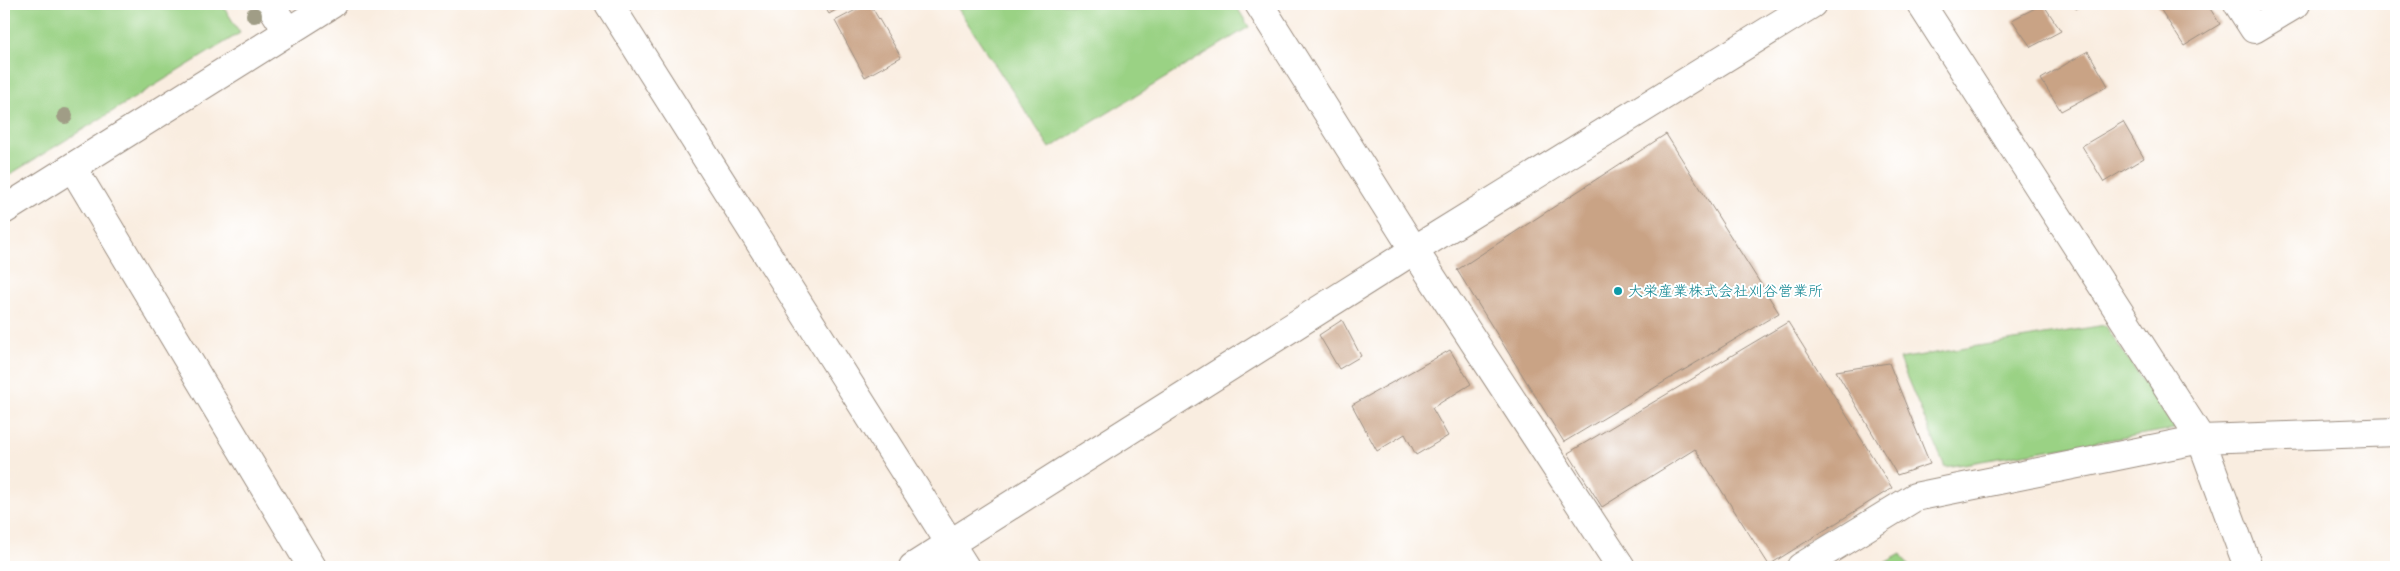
<svg xmlns="http://www.w3.org/2000/svg" width="2400" height="571" viewBox="0 0 2400 571" font-family="'Gochi Hand','Klee One',sans-serif">
<rect width="100%" height="100%" fill="#fff"/>
<filter id="ink" filterUnits="userSpaceOnUse"><feTurbulence type="fractalNoise" baseFrequency=".02" numOctaves="2"/><feDisplacementMap in="SourceGraphic" scale="10" xChannelSelector="R" yChannelSelector="G"/><feConvolveMatrix kernelMatrix="1 2 1 2 8 2 1 2 1" color-interpolation-filters="sRGB"/></filter>
<filter id="wash" filterUnits="userSpaceOnUse"><feTurbulence type="fractalNoise" baseFrequency=".0096" numOctaves="4" result="noise"/><feDisplacementMap in="SourceGraphic" scale="20" xChannelSelector="R" yChannelSelector="G"/><feGaussianBlur stdDeviation="1.12" result="paint"/><feColorMatrix in="noise" values="0 0 0 0 0 0 0 0 0 0 0 0 0 0 0 0 0 1.4 0 .05"/><feComposite in="paint" operator="in"/></filter>
<g filter="url(#wash)">
<rect width="100%" height="100%" fill="#f9ede0"/>
<!-- green -->
<path fill="#9ad284" stroke="#6a7e51" d="M 4,4 L 222,4 L 240,33 L 4,178 Z
M 955,4 L 1235,4 L 1249,27 L 1050,148 Z
M 2105,325 L 2175,429 L 1945,467 L 1899,359 Z
M 1901,554 L 1909,567 L 1877,567 Z"/>
<g id="blocks">
<!-- building -->
<path fill="#c9a385" d="M 823,4 L 846,4 L 829,14 Z
M 867,4 L 870,4 L 901,57 L 865,77 L 835,21 Z
M 2043,4 L 2061,31 L 2031,47 L 2012,20 Z
M 2073,4 L 2085,4 L 2076,9 Z
M 2157,4 L 2207,4 L 2220,24 L 2184,46 Z
M 2088,51 L 2108,86 L 2061,111 L 2041,79 Z
M 2123,122 L 2144,158 L 2104,182 L 2082,146 Z
M 1666,134 L 1779,313 L 1564,442 L 1457,270 Z
M 1342,320 L 1361,356 L 1339,369 L 1319,335 Z
M 1788,322 L 1892,488 L 1769,565 L 1695,449 L 1602,507 L 1568,453 Z
M 1450,350 L 1471,384 L 1432,408 L 1448,436 L 1416,455 L 1405,434 L 1377,451 L 1352,405 Z
M 1889,363 L 1930,464 L 1897,475 L 1836,371 Z"/>
</g>
</g>
<g filter="url(#ink)">
<use href="#blocks" fill-opacity="0" stroke="#9a8c7f" stroke-width="1"/>
<g fill="none" stroke-linecap="round" stroke-linejoin="round">
<defs>
<path id="minor" d="M 270,4 L 288,32
M 609,4 L 965,567
M 1259,4 L 1414,250 L 1621,567
M 1921,4 L 2201,439 L 2248,567
M 2238,4 L 2254,29 L 2296,4
M 73,168 L 312,567
M 4,210 L 332,4
M 913,567 L 1414,250 L 1812,4
M 1801,567 L 1915,497 L 2201,439 L 2396,432"/>
</defs>
<!-- minor casing -->
<use href="#minor" stroke="#9a8c7f" stroke-width="30"/>
<!-- minor -->
<use href="#minor" stroke="#fff" stroke-width="28"/>
</g>
<!-- trees -->
<g fill="#a09d86">
<circle cx="254" cy="15" r="8"/>
<circle cx="65" cy="116" r="8"/>
</g>
</g>
<!-- markers -->
<circle fill="#0f9aa8" stroke="#fff" stroke-width="2" cx="1618" cy="291" r="5"/>
<g text-anchor="middle" stroke-width="4" stroke-linejoin="round" paint-order="stroke">
<!-- culture labels -->
<g font-size="15" fill="#0d838f" stroke="#fff" text-anchor="start">
<text x="1628" y="296">大栄産業株式会社刈谷営業所</text>
</g>
</g>
<!-- margin -->
<rect width="2400" height="571" fill="none" stroke="#fff" stroke-width="20"/>
</svg>
